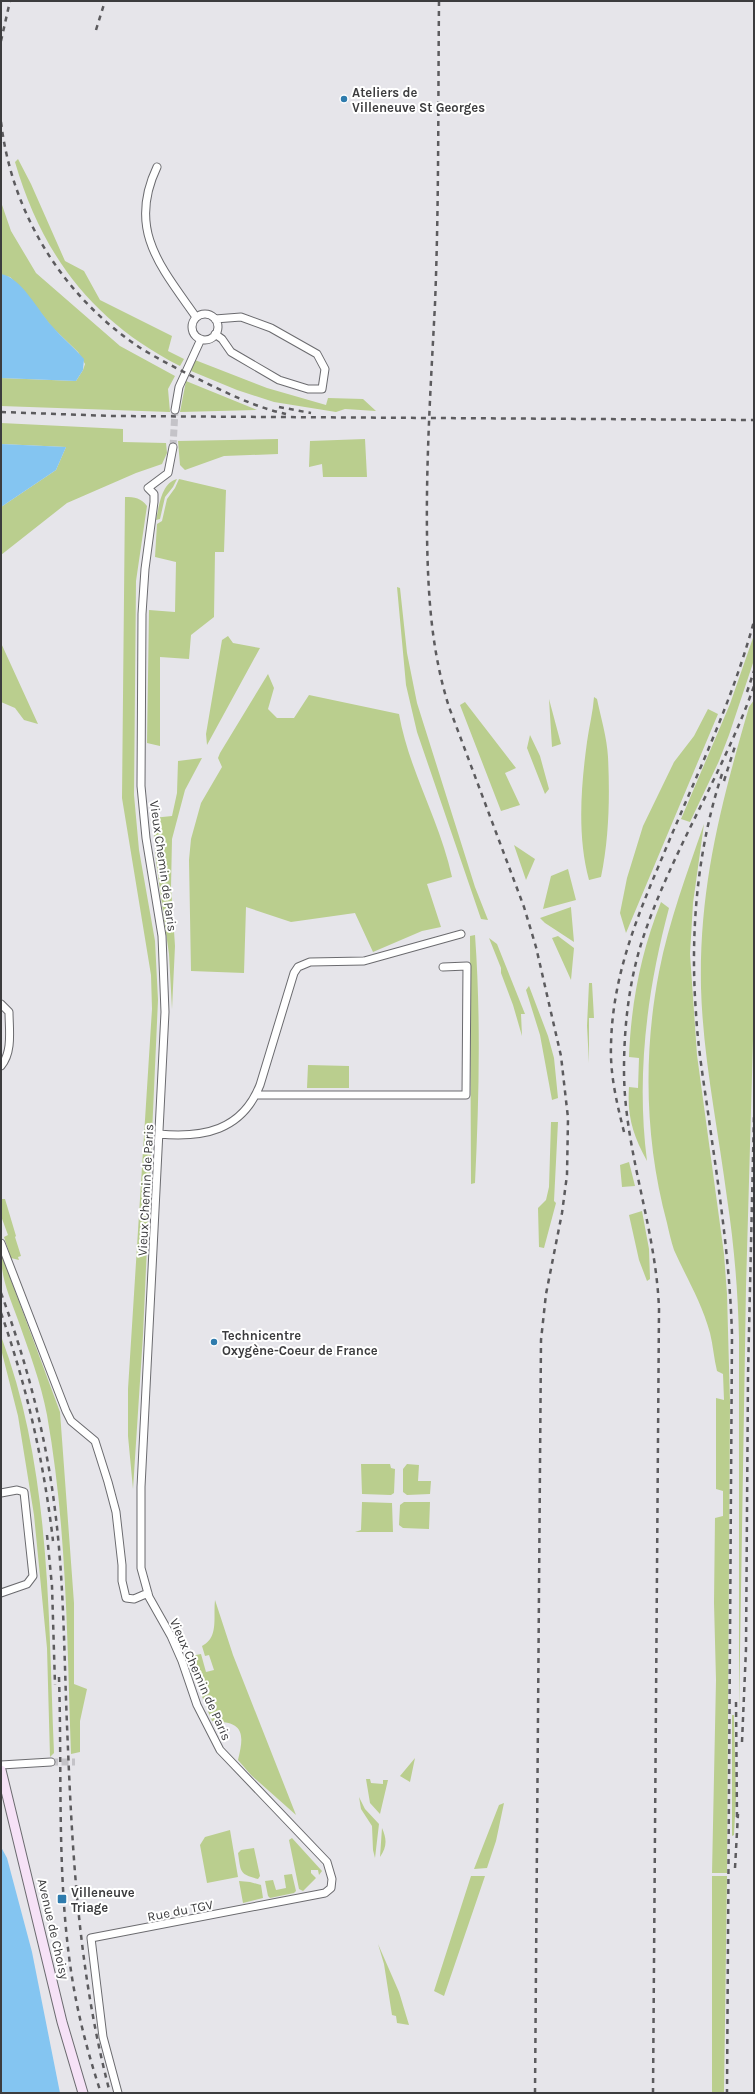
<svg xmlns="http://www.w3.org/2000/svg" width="755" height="2094" viewBox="0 0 755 2094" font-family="Karla,sans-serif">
<rect width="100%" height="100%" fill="#e6e5ea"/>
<!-- green -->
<path fill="#bace8e" d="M 18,159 L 31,184 L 65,261 L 84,271 L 100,300 L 172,336 L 168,351 L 184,359 L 180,366 C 93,322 42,255 15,162 Z
M 1,202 L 11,231 L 36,273 L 120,346 L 175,376 L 168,389 L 170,412 L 1,406 L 1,378 L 76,381 L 83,370 L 85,364 L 78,352 L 51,326 L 23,290 L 10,277 L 1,275 Z
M 195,360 L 267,388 L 326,405 L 328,398 L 363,399 L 376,411 L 345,409 L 336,412 L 274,402 L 237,390 L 191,371 Z
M 186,381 L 257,410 L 180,412 Z
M 1,423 L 123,429 L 123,442 L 166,443 L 167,453 L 162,464 L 136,473 L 67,503 L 1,555 L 1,507 L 56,470 L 66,447 L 1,444 Z
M 278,439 L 278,454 L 224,456 L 185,470 L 180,465 L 178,441 Z
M 365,439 L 367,477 L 323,477 L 322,464 L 309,467 L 310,441 Z
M 177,479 L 173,487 L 165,497 L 160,519 L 156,520 C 159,507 161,483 177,479 Z
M 179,479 L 226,490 L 224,552 L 215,552 L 214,617 L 191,635 L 189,659 L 160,657 L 160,746 L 147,743 L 149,610 L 175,612 L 176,562 L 155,557 L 157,524 L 162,521 L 167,499 L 175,488 Z
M 125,497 C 135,497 141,498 147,506 L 136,581 L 134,795 L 139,850 L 155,941 L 158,1000 L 143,1335 L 133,1489 L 128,1436 L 128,1389 L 152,1009 L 151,975 L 122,798 Z
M 397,587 L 400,588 L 407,653 L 417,703 L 475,887 L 488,920 L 481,919 L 417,732 L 406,685 Z
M 754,635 L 754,660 L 729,735 L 719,761 L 690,822 L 681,819 L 730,704 Z
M 228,636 L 233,643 L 260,648 L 207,745 L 206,734 L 222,640 Z
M 1,643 L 38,724 L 24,720 L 15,708 L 1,702 Z
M 268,674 L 274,688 L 268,709 L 277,718 L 294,718 L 309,695 L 399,714 C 409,771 440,821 452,877 L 427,884 L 441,927 L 422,931 L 373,952 L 355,913 L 291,922 L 246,907 L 244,973 L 191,971 L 189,860 L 191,839 L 201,803 L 222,767 L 218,758 L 220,753 Z
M 594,697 L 597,699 C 601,718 607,738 608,757 C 610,797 609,839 601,877 L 589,880 C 577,836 581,786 587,742 C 589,727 593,712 594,697 Z
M 549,699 L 561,744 L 552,747 Z
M 754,700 L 754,1005 L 746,1287 L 739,1713 L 739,1338 C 738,1291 734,1244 727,1198 C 718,1128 703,1058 701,988 C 699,886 721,804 749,707 Z
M 465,702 L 516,768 L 505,773 L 520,805 L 501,811 L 460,705 Z
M 708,709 L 718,714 L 626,933 L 620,913 L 627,878 L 643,826 L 674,762 L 694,736 Z
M 530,735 L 540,756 L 549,789 L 545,794 L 527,748 Z
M 202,758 L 185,790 L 172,839 L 171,887 L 175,946 L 172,1009 L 169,954 L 156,861 L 153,818 L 172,816 L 177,793 L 178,761 Z
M 704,824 L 693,903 L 690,954 L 697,1055 L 724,1254 L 727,1294 L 730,1403 L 727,1873 L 712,1873 L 716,1680 L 714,1603 L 715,1518 L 723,1516 L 723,1491 L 716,1489 L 716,1398 L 724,1400 L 723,1374 L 717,1371 C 714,1359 713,1345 710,1333 C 702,1303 686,1277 674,1250 C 671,1241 669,1232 667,1223 C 645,1141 643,1055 659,972 C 669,921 687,873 704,824 Z
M 514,845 L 535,859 L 526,880 Z
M 568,869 L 576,900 L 543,909 L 551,876 Z
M 661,902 L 669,908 C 647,991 636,1075 647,1161 C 633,1135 627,1117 629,1087 L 638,1088 L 639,1058 L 629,1057 C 631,1003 641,952 661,902 Z
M 571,907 L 571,908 L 574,942 L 545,923 L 540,918 Z
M 475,935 C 481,1017 479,1101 475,1183 L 471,1184 L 470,936 Z
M 558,936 L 574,948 L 571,980 L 552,938 Z
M 489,938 L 497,944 L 525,1014 L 521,1014 L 522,1036 L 513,1005 L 501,973 L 501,968 Z
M 589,983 L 592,983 L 594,1018 L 589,1018 L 589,1063 L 587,1026 Z
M 529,986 L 548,1036 L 554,1058 L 558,1098 L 552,1100 L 540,1035 L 526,990 Z
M 308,1065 L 349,1066 L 349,1088 L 307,1088 Z
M 551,1122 L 558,1122 L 554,1201 L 556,1203 L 544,1248 L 539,1247 L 538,1208 L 546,1200 L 549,1187 Z
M 629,1162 L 635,1186 L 622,1187 L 620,1165 Z
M 1,1199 L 5,1199 L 16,1236 L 15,1237 L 21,1256 L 18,1257 L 19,1260 L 11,1258 L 4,1237 L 8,1235 L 1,1216 Z
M 642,1211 L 649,1249 L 650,1279 L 647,1281 L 639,1260 L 629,1215 Z
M 1,1253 L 60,1412 L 74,1603 L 74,1684 L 87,1689 L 80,1721 L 80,1752 L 71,1754 C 67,1641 67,1527 47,1415 C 41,1383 29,1351 18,1320 C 9,1295 1,1279 1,1253 Z
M 1,1336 C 51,1469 48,1613 54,1753 L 50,1757 L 47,1648 L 34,1515 L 18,1416 L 1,1349 Z
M 361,1464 L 390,1464 L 391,1468 L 395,1469 L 394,1493 L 391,1495 L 362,1494 Z
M 407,1464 L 419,1465 L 418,1481 L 431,1481 L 430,1494 L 407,1495 L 403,1492 L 403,1469 Z
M 362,1502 L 392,1503 L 393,1532 L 355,1532 L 361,1530 Z
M 404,1502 L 430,1502 L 429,1529 L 403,1528 L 399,1525 L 400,1505 Z
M 215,1600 L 233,1655 L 296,1815 L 251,1775 L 238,1760 C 245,1732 243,1722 212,1721 L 201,1694 L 191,1656 L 201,1654 L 206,1672 L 214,1670 L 209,1655 L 205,1656 L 202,1646 C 219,1638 213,1617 215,1600 Z
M 732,1715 L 734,1715 L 736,1796 L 734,1835 L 732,1836 Z
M 415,1758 L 410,1782 L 400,1776 Z
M 366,1779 L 370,1779 L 371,1783 L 383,1784 L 383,1780 L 388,1780 L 380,1814 L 370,1803 Z
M 359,1797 L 365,1809 L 379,1824 L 375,1858 L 373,1850 L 372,1826 L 361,1809 Z
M 504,1803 L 496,1841 L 487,1868 L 474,1869 L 499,1805 Z
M 382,1828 C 387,1839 387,1847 380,1857 Z
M 230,1830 L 238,1877 L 207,1883 L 200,1845 L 205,1837 Z
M 292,1838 L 322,1871 L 319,1875 L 318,1870 L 311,1870 L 311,1873 L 316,1878 L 303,1891 L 299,1889 L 289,1840 Z
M 254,1848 L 260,1876 L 258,1879 C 239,1874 241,1872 238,1853 L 241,1850 Z
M 292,1874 L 296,1891 L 294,1893 L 270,1898 L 268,1896 L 265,1881 L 273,1880 L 276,1890 L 286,1888 L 284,1875 Z
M 471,1876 L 485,1876 L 444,1996 L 434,1991 Z
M 712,1876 L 727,1876 L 724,2093 L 712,2093 Z
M 239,1881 L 250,1882 L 261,1885 L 263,1898 L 243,1903 Z
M 378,1944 L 399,1992 L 409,2025 L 397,2023 L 396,2016 L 392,2015 L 384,1964 Z"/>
<!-- water -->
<path fill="#84c5f1" d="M 1,274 C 21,277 39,312 52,326 C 62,338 74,347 84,359 L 83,370 L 76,381 L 1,378 Z
M 1,444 L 66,447 L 56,470 L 1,507 Z
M 1,1847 L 7,1858 L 32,1952 L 60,2093 L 1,2093 Z"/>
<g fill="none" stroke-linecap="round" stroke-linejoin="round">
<!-- street-tunnel -->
<path stroke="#c4c3c8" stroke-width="7" stroke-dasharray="7 3.5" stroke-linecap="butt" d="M 173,447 L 175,410
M 51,1762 L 75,1762"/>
<defs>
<path id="street" d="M 157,167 C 127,230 161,267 196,317
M192 327a13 13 0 1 1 26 0a13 13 0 1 1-26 0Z
M 215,319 L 241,317 L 271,328 L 317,354 L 325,369 L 322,389 L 308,389 L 279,380 L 231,352 L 222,339 L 215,334
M 175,410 L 179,387 L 201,339
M 1,1004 L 9,1012 C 9,1029 13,1052 1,1066
M 256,1095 L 466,1095 L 467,966 L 443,967
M 159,1134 C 203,1138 242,1131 260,1085 L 294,973 L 298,967 L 310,962 L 364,961 L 461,934
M 1,1243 L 66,1411 L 71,1421 L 95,1441 L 108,1482 L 116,1512 L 122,1565 L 122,1581 L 126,1598 L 134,1599 L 148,1593
M 1,1493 L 17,1490 L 24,1492 L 33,1576 L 27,1584 L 1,1593
M 1,1765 L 51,1762
M 118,2093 L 103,2037 L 91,1938 L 325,1893 L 331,1888 L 332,1879 L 327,1862 L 220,1750 L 197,1705 L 182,1661 L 171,1636 L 149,1597 L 141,1568 L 141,1487 L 165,1012 L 162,936 L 146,838 L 141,786 L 142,614 L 145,569 L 154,502 L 154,494 L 148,488 L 168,473 L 173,447"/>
<path id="secondary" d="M 1,1770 L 62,2022 L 83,2093"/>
</defs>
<!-- street casing -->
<use href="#street" stroke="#6b6b6f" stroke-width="9"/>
<!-- secondary casing -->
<use href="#secondary" stroke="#6b6b6f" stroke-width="11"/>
<!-- street -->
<use href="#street" stroke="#fff" stroke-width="7"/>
<!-- secondary -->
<use href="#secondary" stroke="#f6e2f7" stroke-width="9"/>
<!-- rail -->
<path stroke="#5c5b5e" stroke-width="2.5" stroke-dasharray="5 5" stroke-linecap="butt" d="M 439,1 C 438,102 439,203 435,304 C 431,381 426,458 427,535 C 428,594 431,650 449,707 L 524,907 L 536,947 L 561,1056 L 568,1118 L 567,1175 L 562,1213 L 546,1294 L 541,1340 L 535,2093
M 96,30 L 105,1
M 1,41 L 10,1
M 1,122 C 12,215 64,298 142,349 C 160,360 178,369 196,378 C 225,392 254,407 286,414
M 279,407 L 311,413
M 1,412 L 113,416 L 754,420
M 747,692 L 754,671
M 722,774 C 697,850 690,933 696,1013 C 698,1051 705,1089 710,1127 C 720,1196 730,1265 732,1335 L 727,2093
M 724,781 L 736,743
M 624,1132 C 617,1104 610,1075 611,1046 C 612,978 636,919 662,858 C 694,780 732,703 754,621
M 1,1293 C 27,1363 46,1436 55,1510 C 64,1581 64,1654 67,1725 C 72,1850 78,1972 110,2093
M 1,1313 C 27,1387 44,1463 53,1541
M 47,1535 L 52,1586 L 55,1685
M 59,1677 C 62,1772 57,1869 70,1964 C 76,2008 87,2051 101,2093
M 736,1702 L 737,1818
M 742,1742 L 746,1649 L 748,1375 L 754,1114
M 735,1868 L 738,1814
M 653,2093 L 659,1309 C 656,1227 624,1151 624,1070 C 624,1026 629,982 642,941 C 671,852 723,774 754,686"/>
</g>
<!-- markers -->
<g fill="#2e7bad" stroke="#fff" stroke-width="1.5">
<circle cx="344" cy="99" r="4"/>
<circle cx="214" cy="1342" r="4"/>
<rect x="57" y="1894" width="10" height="10" rx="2"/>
</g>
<g text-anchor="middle" stroke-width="4" stroke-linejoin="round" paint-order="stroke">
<!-- poi labels -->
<g font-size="13" font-weight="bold" fill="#3c3c3e" stroke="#fff" text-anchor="start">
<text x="352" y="97">Ateliers de<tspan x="352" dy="15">Villeneuve St Georges</tspan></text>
<text x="222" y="1340">Technicentre<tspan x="222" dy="15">Oxygène-Coeur de France</tspan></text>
<text x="71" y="1897">Villeneuve<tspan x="71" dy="15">Triage</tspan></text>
</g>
<!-- street labels -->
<g font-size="13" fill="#3c3c3e" stroke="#fff">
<text transform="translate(164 866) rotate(82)" y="5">Vieux Chemin de Paris</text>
<text transform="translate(145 1190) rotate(-87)" y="5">Vieux Chemin de Paris</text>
<text transform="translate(201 1679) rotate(66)" y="5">Vieux Chemin de Paris</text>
<text transform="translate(180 1910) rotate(-11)" y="5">Rue du TGV</text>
<text transform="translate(54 1929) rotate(77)" y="5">Avenue de Choisy</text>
</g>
</g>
<!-- border -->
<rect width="755" height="2094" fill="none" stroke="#3c3c3e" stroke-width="4"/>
</svg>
